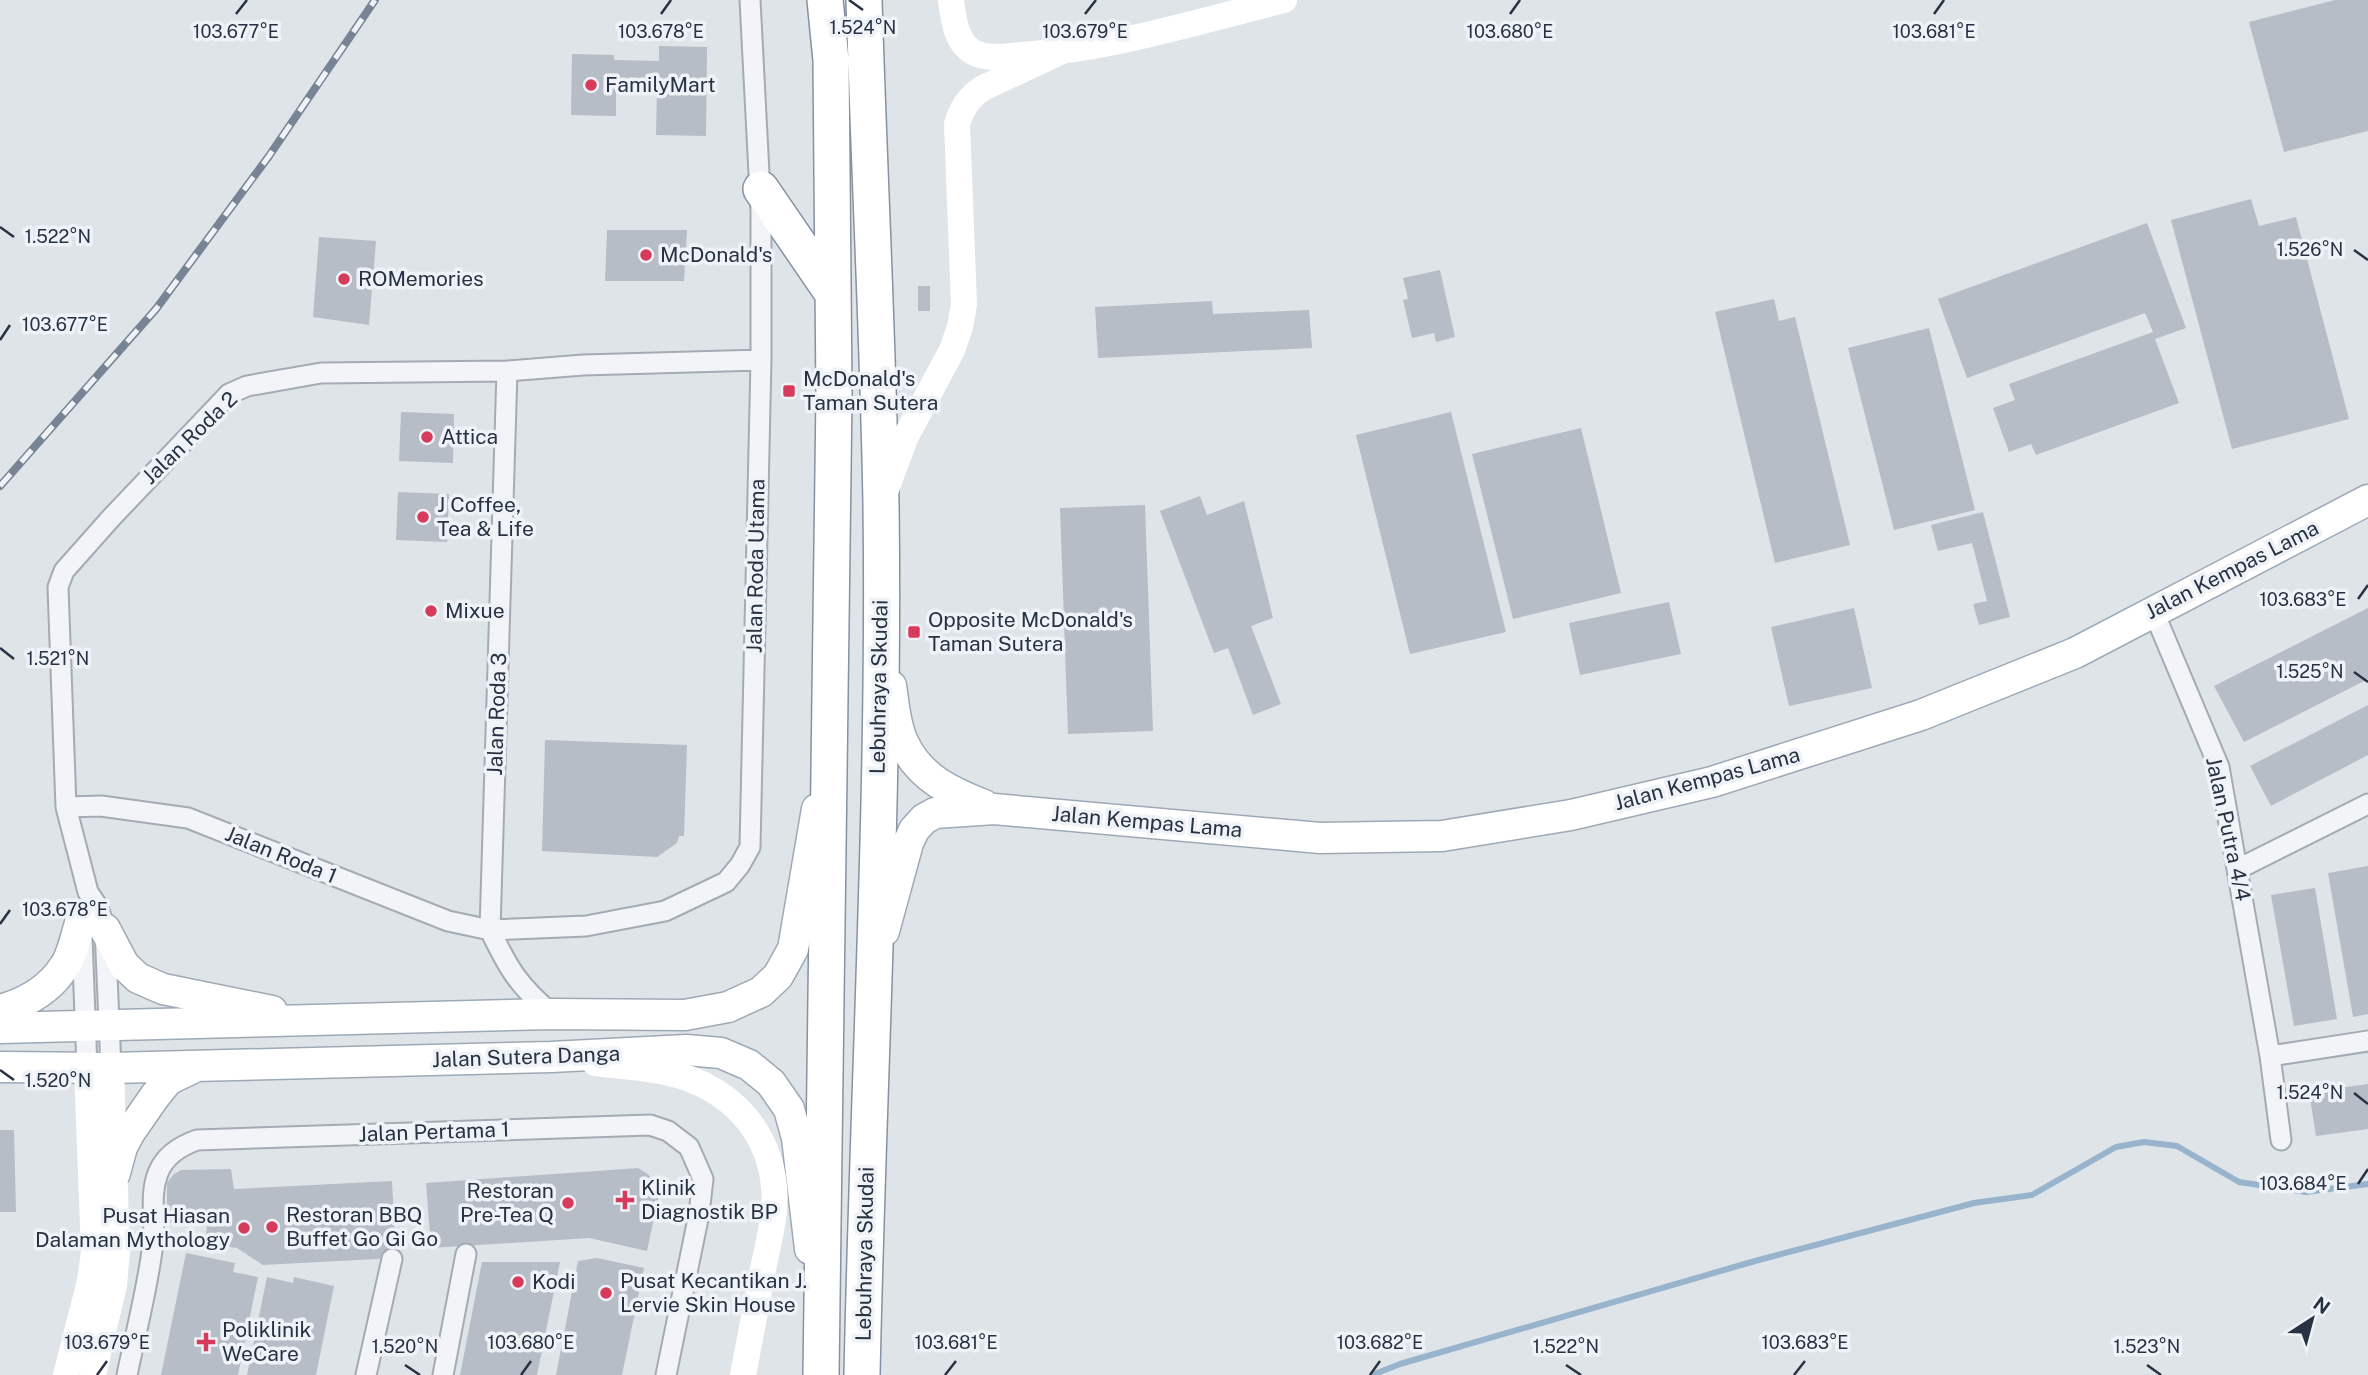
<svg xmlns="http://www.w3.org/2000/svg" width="2368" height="1375" viewBox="0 0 2368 1375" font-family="'Public Sans',sans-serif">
<rect width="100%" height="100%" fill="#dfe4e9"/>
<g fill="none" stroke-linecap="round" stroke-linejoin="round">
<!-- stream -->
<path stroke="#97b4cc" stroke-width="6" d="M 1372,1375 L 1400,1364 L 1755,1261 L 1974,1203 L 2032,1195 L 2116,1147 L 2144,1142 L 2177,1146 L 2239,1182 L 2306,1192 L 2368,1184"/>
</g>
<!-- building -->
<path fill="#b6bdc7" d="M 2335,0 L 2368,0 L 2368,131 L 2284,152 L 2249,22 Z
M 659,46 L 707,47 L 706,136 L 656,135 L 657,91 L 616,90 L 616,116 L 571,115 L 572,54 L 614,55 L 614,60 L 659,61 Z
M 2251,199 L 2259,226 L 2296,217 L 2349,419 L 2232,449 L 2171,220 Z
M 2147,223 L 2186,328 L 2155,339 L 2179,403 L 2036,455 L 2031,444 L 2009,452 L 1993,408 L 2015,400 L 2009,384 L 2153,332 L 2145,313 L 1967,378 L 1938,299 Z
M 607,230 L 687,230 L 684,281 L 605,281 Z
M 319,237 L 376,241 L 369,325 L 313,317 Z
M 1440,270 L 1455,337 L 1436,342 L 1434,333 L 1412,338 L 1403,300 L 1408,299 L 1403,278 Z
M 918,286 L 930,286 L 930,311 L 918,311 Z
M 1774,299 L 1779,321 L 1795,317 L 1850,545 L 1775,563 L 1715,312 Z
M 1212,301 L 1213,314 L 1309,310 L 1312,348 L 1098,358 L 1095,307 Z
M 1929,328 L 1975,510 L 1894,530 L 1848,348 Z
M 401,412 L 454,414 L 453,463 L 399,461 Z
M 1451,412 L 1506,632 L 1410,654 L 1356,435 Z
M 1581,428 L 1621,593 L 1513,619 L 1472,454 Z
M 398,492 L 449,494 L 447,542 L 396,540 Z
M 1200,496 L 1207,515 L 1244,501 L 1273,618 L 1251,626 L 1281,704 L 1253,715 L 1228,648 L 1214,653 L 1160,511 Z
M 1145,505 L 1153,731 L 1068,734 L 1060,508 Z
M 1983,512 L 2010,617 L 1979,625 L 1973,604 L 1987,601 L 1972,543 L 1938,551 L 1931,525 Z
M 1669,602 L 1681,654 L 1580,675 L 1569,623 Z
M 1854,608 L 1872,688 L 1789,706 L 1771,627 Z
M 2368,608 L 2368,679 L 2244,742 L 2214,686 Z
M 2368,705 L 2368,755 L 2271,806 L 2250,766 Z
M 545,740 L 687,745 L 684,836 L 679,836 L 677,843 L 657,857 L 542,851 Z
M 2368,866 L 2368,1014 L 2353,1017 L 2328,873 Z
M 2315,888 L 2337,1019 L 2294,1026 L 2271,895 Z
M 2368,1084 L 2368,1129 L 2316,1136 L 2309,1092 Z
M 0,1130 L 14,1130 L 16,1212 L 0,1212 Z
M 638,1168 L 648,1174 L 656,1184 L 659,1194 L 647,1251 L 589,1238 L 431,1248 L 426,1183 Z
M 231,1169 L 234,1189 L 392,1181 L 396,1258 L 263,1265 L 237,1248 L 205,1243 L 208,1218 L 188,1215 L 186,1226 L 167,1222 L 167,1183 L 173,1175 L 181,1170 Z
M 186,1253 L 235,1263 L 233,1272 L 258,1277 L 238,1375 L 161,1375 Z
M 597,1258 L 644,1268 L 622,1375 L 556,1375 L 578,1261 Z
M 482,1262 L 560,1262 L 537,1375 L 460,1375 Z
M 267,1277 L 293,1283 L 294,1277 L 334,1286 L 316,1375 L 247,1375 Z"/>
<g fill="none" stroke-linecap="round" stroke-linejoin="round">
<defs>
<path id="street" d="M 507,371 L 490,930 C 509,970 519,986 552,1014
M 2153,610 L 2219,767 L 2270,1056 L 2281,1140
M 66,807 L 101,806 L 188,818 L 448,921 L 490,930 L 586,926 L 665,911 L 726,882 L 740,865 L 750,847 L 761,360 L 761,212 L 750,0
M 2238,869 L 2368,804
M 82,937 L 87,1068
M 2270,1056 L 2368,1041
M 111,1068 L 105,929 L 98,907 L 88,892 L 66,807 L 58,587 L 64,571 L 111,518 L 229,394 L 247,386 L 321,373 L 507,371 L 583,365 L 761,360
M 127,1375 C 136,1331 148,1287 153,1243 C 156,1219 149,1196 158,1173 C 165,1155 180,1146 197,1140 L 650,1125 L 668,1131 L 689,1147 L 703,1179 L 699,1214 L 666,1375
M 366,1375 L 392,1259
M 443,1375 L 466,1254"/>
<path id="primary" d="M 891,686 C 894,704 895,727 904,744 C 920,778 951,792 984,805
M 105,929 L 124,965 L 138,978 L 163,989 L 272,1011
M 884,931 L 908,843 L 914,830 L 924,819 L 935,813 L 994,809 L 1320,838 L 1442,836 L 1571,815 L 1712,782 L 1921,715 L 2075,653 L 2368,500
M 0,1010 C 26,1003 49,990 64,967 C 73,955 76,934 81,920
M 0,1028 L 552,1014 L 685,1015 L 728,1007 L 761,992 L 778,976 L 793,949 L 817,809
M 0,1067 L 111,1068 L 551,1057 L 686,1050 L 721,1053 L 749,1065 L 771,1083 L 789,1109 L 797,1138 L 810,1249
M 115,1173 L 122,1147 L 130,1132 L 155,1096 L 168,1080 L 195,1067"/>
<path id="highway" d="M 761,189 L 833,294
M 821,1375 L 834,395 L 831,60 L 825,0
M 862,1375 C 868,1085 885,795 881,504 C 878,336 869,168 864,0"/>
</defs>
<!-- street casing -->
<use href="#street" stroke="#a4abb4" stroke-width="23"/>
<!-- primary casing -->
<use href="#primary" stroke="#9ea9b6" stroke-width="33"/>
<!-- highway casing -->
<use href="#highway" stroke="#8592a1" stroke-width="38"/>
<!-- street -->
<use href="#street" stroke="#f2f4f7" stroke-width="19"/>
<!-- secondary -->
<path stroke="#fff" stroke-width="26" d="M 951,0 C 953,17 956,43 973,52 C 988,60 1005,56 1021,55 C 1110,49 1197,22 1284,0
M 885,492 L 906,436 L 952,350 L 960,327 L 964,304 L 957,124 C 962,108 968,98 983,88 L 1060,52
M 595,1063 C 626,1067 661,1068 690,1079 C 737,1097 769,1135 774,1186 C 777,1213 768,1243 763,1270 C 756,1305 750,1340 743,1375
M 66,1375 L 90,1281 L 94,1252 L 87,1068
M 93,1375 L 114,1285 L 117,1251 L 111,1068"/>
<!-- primary -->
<use href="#primary" stroke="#fff" stroke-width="30"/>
<!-- highway -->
<use href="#highway" stroke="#fff" stroke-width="35"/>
<defs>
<path id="rail" d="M 0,486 L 156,309 L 269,156 L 375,0"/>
</defs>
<!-- rail casing -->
<use href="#rail" stroke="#778494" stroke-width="8"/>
<!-- rail -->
<use href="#rail" stroke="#eff2f7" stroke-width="5" stroke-dasharray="16" stroke-linecap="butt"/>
</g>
<!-- ticks -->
<path fill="none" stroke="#273242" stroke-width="2.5" d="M 849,0 L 863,10M 236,14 L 247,0M 661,14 L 671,0M 1085,14 L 1096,0M 1510,14 L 1520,0M 1934,14 L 1944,0M 0,227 L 14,237M 2354,250 L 2368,260M 0,340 L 10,325M 2358,599 L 2368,585M 0,648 L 14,659M 2354,672 L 2368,682M 0,924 L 10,910M 0,1070 L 14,1080M 2354,1093 L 2368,1104M 2358,1184 L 2368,1169M 405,1365 L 420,1375M 1566,1365 L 1581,1375M 2147,1365 L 2161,1375M 97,1375 L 107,1361M 521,1375 L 531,1361M 945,1375 L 956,1361M 1370,1375 L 1380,1361M 1794,1375 L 1805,1361"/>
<!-- markers -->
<g fill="#d73b5b" stroke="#eff2f7" stroke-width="2.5">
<circle cx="591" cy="85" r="7"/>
<circle cx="646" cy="255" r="7"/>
<circle cx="344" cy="279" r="7"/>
<rect x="782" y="384" width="14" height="14" rx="3.5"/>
<circle cx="427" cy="437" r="7"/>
<circle cx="423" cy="517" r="7"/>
<circle cx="431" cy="611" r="7"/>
<rect x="907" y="625" width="14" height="14" rx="3.5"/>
<path d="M621.5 1189.5h7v7h7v7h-7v7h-7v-7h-7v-7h7z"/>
<circle cx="568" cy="1203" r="7"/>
<circle cx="272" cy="1227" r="7"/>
<circle cx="244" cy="1228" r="7"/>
<circle cx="518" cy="1282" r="7"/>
<circle cx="606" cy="1293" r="7"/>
<path d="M202.5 1331.5h7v7h7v7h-7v7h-7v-7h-7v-7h7z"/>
</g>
<g text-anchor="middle" stroke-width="7" stroke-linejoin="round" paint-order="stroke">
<!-- poi labels -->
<g font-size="21" fill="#273242" stroke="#eff2f7" text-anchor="start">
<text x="605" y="92">FamilyMart</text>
<text x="660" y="262">McDonald's</text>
<text x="358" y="286">ROMemories</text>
<text x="803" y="386">McDonald's<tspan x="803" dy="24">Taman Sutera</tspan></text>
<text x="441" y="444">Attica</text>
<text x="437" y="512">J Coffee,<tspan x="437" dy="24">Tea &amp; Life</tspan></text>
<text x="445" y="618">Mixue</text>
<text x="928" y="627">Opposite McDonald's<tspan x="928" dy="24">Taman Sutera</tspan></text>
<text x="641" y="1195">Klinik<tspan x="641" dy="24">Diagnostik BP</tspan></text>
<text x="554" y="1198" text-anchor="end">Restoran<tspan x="554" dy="24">Pre-Tea Q</tspan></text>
<text x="286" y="1222">Restoran BBQ<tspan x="286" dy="24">Buffet Go Gi Go</tspan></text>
<text x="230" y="1223" text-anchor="end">Pusat Hiasan<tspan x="230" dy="24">Dalaman Mythology</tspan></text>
<text x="620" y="1288">Pusat Kecantikan J.<tspan x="620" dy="24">Lervie Skin House</tspan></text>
<text x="532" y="1289">Kodi</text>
<text x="222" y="1337">Poliklinik<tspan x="222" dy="24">WeCare</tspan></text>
</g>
<!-- street labels -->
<g font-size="21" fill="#273242" stroke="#eff2f7">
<text transform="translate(190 438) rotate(-44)" y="7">Jalan Roda 2</text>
<text transform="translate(756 566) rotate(-89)" y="7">Jalan Roda Utama</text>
<text transform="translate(2232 570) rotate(-27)" y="7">Jalan Kempas Lama</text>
<text transform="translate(879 687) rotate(-89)" y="7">Lebuhraya Skudai</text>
<text transform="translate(497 714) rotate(-88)" y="7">Jalan Roda 3</text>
<text transform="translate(1707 779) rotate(-15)" y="7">Jalan Kempas Lama</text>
<text transform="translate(1147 822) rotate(5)" y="7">Jalan Kempas Lama</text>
<text transform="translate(2228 829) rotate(78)" y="7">Jalan Putra 4/4</text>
<text transform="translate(281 855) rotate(22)" y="7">Jalan Roda 1</text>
<text transform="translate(526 1057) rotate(-2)" y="7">Jalan Sutera Danga</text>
<text transform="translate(434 1132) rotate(-2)" y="7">Jalan Pertama 1</text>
<text transform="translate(865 1254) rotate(-89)" y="7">Lebuhraya Skudai</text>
</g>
</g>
<g font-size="18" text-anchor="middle" fill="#273242" stroke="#eff2f7" stroke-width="7" stroke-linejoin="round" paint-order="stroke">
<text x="863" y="34">1.524°N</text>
<text x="236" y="38">103.677°E</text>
<text x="661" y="38">103.678°E</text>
<text x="1085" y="38">103.679°E</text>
<text x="1510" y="38">103.680°E</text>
<text x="1934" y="38">103.681°E</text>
<text x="58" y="243">1.522°N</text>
<text x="2310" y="256">1.526°N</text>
<text x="65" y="331">103.677°E</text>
<text x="2303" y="606">103.683°E</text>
<text x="58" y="665">1.521°N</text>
<text x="2310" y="678">1.525°N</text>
<text x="65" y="916">103.678°E</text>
<text x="58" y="1087">1.520°N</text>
<text x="2310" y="1099">1.524°N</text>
<text x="2303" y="1190">103.684°E</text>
<text x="107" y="1349">103.679°E</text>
<text x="531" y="1349">103.680°E</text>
<text x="956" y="1349">103.681°E</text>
<text x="1380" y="1349">103.682°E</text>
<text x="1805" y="1349">103.683°E</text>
<text x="405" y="1353">1.520°N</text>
<text x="1566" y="1353">1.522°N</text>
<text x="2147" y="1353">1.523°N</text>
</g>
<!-- north arrow -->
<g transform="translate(2312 1319) rotate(36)" stroke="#eff2f7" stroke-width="5" paint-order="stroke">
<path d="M0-5L12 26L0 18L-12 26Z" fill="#273242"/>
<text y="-10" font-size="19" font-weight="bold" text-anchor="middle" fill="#273242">N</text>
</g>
</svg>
